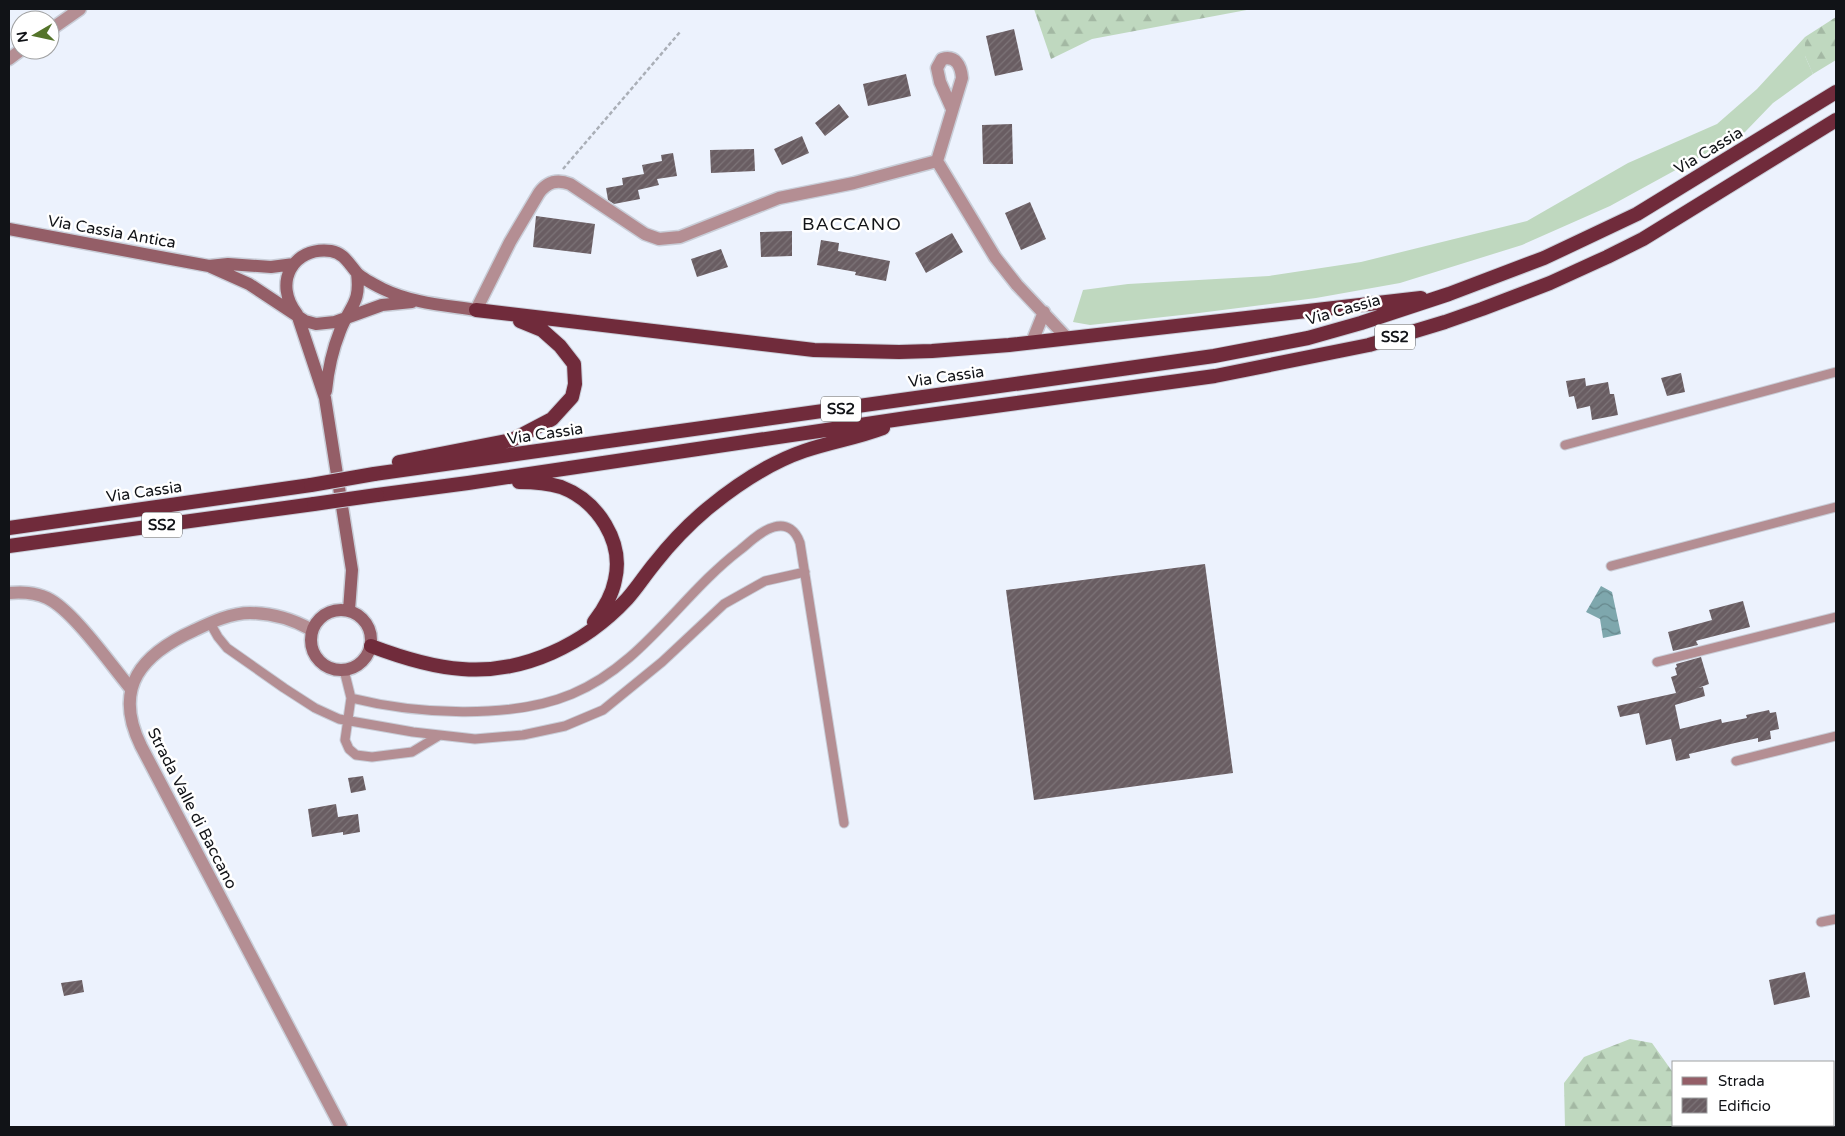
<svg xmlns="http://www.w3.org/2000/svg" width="1845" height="1136" viewBox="0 0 1845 1136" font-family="'Varela Round',sans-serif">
<defs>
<pattern id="forest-firs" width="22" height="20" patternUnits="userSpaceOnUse" patternTransform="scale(1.25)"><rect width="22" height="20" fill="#bfd8bf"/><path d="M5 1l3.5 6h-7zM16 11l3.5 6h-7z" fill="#a3b8a3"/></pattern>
<pattern id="water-waves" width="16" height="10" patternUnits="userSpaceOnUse" patternTransform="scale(1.25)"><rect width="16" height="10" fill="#7ea7ad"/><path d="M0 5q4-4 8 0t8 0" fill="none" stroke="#66878c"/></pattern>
<pattern id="building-hatch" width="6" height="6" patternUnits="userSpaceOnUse" patternTransform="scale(1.25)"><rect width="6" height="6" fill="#695d62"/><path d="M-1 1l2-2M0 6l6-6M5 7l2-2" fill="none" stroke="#7d7478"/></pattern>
</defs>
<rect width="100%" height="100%" fill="#ecf2fd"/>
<!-- grass -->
<path fill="#bfd8bf" d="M 1805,37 L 1805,56 L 1813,74 L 1773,103 L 1745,132 L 1610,206 L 1522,245 L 1400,283 L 1316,298 L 1191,314 L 1090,325 L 1073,322 L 1083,290 L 1128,284 L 1269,276 L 1361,262 L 1527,221 L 1628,163 L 1717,124 L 1757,89 Z"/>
<!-- forest -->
<path fill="url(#forest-firs)" d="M 1034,9 L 1252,9 L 1092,39 L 1051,59 Z
M 1836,17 L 1836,60 L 1813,74 L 1805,56 L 1805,37 Z
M 1630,1039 L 1652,1043 L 1674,1074 L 1674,1125 L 1724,1125 L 1726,1127 L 1565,1127 L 1564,1083 L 1584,1057 Z"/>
<!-- water -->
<path fill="url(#water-waves)" d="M 1601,586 L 1612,592 L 1621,634 L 1603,638 L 1600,619 L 1586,612 Z"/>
<!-- building -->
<path fill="url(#building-hatch)" d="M 1014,29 L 1023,70 L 995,76 L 986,36 Z
M 906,74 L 911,96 L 868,106 L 863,84 Z
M 839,104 L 849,117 L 825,136 L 815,123 Z
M 1012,124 L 1013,164 L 983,164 L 982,125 Z
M 802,136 L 809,153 L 782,165 L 774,149 Z
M 754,149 L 755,171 L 711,173 L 710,150 Z
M 673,153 L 677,176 L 657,179 L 659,185 L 638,190 L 640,199 L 614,204 L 608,200 L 606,188 L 623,185 L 622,178 L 644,174 L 642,165 L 662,161 L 661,155 Z
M 1030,202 L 1046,239 L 1021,250 L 1005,213 Z
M 536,216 L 595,224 L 591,254 L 533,247 Z
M 792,231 L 792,256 L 761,257 L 760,232 Z
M 952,233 L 963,252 L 926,273 L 915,253 Z
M 821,240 L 839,243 L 838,251 L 890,261 L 886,281 L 855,275 L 856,272 L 817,265 Z
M 721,249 L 728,267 L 697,277 L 691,259 Z
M 1681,373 L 1685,392 L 1667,396 L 1661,378 Z
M 1585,378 L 1586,386 L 1608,382 L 1610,394 L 1614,394 L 1618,415 L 1592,420 L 1590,406 L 1577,409 L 1574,396 L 1569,397 L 1566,381 Z
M 1205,564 L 1233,773 L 1034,800 L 1006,590 Z
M 1743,601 L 1750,627 L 1699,640 L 1696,641 L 1698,645 L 1673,651 L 1668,632 L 1712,620 L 1709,610 Z
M 1701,657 L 1709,684 L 1698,688 L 1703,687 L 1705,696 L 1675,705 L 1680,729 L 1721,719 L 1722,723 L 1747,718 L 1746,715 L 1769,710 L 1770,713 L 1776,712 L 1779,729 L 1770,731 L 1771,739 L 1758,742 L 1758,738 L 1735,743 L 1689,754 L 1690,758 L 1676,761 L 1671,739 L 1646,745 L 1639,713 L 1620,717 L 1617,706 L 1676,693 L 1671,677 L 1677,675 L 1675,668 L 1677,667 L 1676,664 Z
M 363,776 L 366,790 L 351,793 L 348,778 Z
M 336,804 L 338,817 L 358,814 L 360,832 L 343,835 L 343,832 L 312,837 L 308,809 Z
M 1805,972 L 1810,997 L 1774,1005 L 1769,980 Z
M 82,980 L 84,992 L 64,996 L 61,983 Z"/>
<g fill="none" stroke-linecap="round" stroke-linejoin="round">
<defs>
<path id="service" d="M 1565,445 L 1836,372
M 1611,566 L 1836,507
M 210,623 L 218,637 L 227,648 L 284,688 L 315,708 L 339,719 L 413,732 L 475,739 L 523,735 L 565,726 L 603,710 L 662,662 L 724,604 L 765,581 L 805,572
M 1657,662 L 1836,617
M 344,670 L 351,698
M 440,735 L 412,752 L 372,757 L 356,755 L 349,749 L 345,740 L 351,698 C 415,714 510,720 572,694 C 642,665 681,595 740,550 C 750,542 762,530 774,527 C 787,523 796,531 800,543 L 844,823
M 1736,761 L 1836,736
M 1821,922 L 1836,919"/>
<path id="minor" d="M 50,30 L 80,9
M 9,59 L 21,50
M 937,161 L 962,78 C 961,66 956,55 942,59 L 937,68 L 940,82 L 952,109
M 476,310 L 510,242 L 539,193 C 547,182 557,179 570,184 L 645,234 L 659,239 L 680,237 L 779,198 L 854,183 L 937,161 L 995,257 L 1017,285 L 1067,338
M 1032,342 L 1044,312
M 9,593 C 22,592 34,592 47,598 C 73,610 111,665 131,689"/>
<path id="tertiary" d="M 312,630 C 294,620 271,613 250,613 C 231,613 212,622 195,630 C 142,654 112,687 141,746 L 341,1127"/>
<path id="secondary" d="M 9,229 L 209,266 L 228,264 L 271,267 L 294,264
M 211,267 L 249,284 L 305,321 L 316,324 L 335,322 L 382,305 L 412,302
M 326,391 C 328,370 332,351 340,331 C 350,305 361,304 357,273
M311 640a30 30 0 1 1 60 0a30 30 0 1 1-60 0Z
M 349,610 L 352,570 L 325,398 L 297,314 C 273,284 292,246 331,251 C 344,253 349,264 357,273 C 363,279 375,285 383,289 C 412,303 444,305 476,310"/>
<path id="trunk" d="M 476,310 L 814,350 L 899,352 L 932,351 L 1009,345 L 1421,298
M 399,462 L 512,440 L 552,419 L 572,397 L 575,384 L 574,364 L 560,346 L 542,330 L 520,321
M 374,474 L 1214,356 L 1308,338 L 1361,323 L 1449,294 L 1544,258 L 1637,214 L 1836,92
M 519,482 C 533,482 548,483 561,487 C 598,501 624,542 615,580 C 612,596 604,609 594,622
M 377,495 L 468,483 L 907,418 L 1215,376 L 1369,345 L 1445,322 L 1482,309 L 1550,283 L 1607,257 L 1643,239 L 1836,120
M 9,528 L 311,485
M 9,546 L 314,504
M 371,646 C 400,657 431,667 462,669 C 524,674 585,644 627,599 C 637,588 645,575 655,563 C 670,544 688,525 707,509 C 735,486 769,463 804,451 C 830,442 857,438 883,428"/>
</defs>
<!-- service casing -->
<use href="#service" stroke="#c9ced8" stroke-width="11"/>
<!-- minor casing -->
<use href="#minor" stroke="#c9ced8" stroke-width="15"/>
<!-- tertiary casing -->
<use href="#tertiary" stroke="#c9ced8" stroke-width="15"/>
<!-- secondary casing -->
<use href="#secondary" stroke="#c9ced8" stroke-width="15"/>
<!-- trunk casing -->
<use href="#trunk" stroke="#c9ced8" stroke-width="16"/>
<!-- path -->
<path stroke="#aaafb7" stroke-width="2.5" stroke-dasharray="4 2.5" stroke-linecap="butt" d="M 563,169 L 680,32"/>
<!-- service -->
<use href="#service" stroke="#b48e93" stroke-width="9"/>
<!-- minor -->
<use href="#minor" stroke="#b48e93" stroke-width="12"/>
<!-- tertiary -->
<use href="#tertiary" stroke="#b48e93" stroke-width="12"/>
<!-- secondary -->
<use href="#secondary" stroke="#945e67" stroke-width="12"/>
<!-- trunk -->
<use href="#trunk" stroke="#702b3b" stroke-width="14"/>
<defs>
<path id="trunk-bridge" d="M 311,485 L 374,474
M 314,504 L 377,495"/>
</defs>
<!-- trunk-bridge casing -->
<use href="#trunk-bridge" stroke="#c9ced8" stroke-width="16" stroke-linecap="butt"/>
<!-- trunk-bridge -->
<use href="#trunk-bridge" stroke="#702b3b" stroke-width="14"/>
</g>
<g text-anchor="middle" stroke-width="5" stroke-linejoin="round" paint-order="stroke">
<!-- shield labels -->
<g fill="#fff" stroke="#585a5d" stroke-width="1">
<rect x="1375" y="324.5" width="40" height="25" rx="4"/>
<rect x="821" y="396.5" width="40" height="25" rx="4"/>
<rect x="142" y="512.5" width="40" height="25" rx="4"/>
</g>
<g font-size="15" font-weight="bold" fill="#111317">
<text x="1395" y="342">SS2</text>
<text x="841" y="414">SS2</text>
<text x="162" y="530">SS2</text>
</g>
<!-- street labels -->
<g font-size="16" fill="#111317" stroke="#fff">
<text transform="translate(1708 150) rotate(-31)" y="6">Via Cassia</text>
<text transform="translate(112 231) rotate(10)" y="6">Via Cassia Antica</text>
<text transform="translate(1343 309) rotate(-16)" y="6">Via Cassia</text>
<text transform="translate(946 376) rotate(-8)" y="6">Via Cassia</text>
<text transform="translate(545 433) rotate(-8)" y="6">Via Cassia</text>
<text transform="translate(144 491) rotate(-8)" y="6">Via Cassia</text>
<text transform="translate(193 808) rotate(63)" y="6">Strada Valle di Baccano</text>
</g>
<!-- neighbourhood labels -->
<g font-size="18" letter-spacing="1" fill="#111317" stroke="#fff">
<text x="852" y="230">BACCANO</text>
</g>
</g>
<!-- border -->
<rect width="1845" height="1136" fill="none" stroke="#111317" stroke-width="20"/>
<!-- legend -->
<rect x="1672" y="1061" width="162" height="65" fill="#ffffff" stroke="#a0a1a2"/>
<rect x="1682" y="1077" width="25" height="8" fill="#945e67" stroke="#a0a1a2"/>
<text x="1718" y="1086" font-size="15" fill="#111317">Strada</text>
<rect x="1682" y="1098" width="25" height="15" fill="url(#building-hatch)" stroke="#a0a1a2"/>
<text x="1718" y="1111" font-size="15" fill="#111317">Edificio</text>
<!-- north arrow -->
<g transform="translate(35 35) rotate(261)"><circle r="24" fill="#ffffff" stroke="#a0a1a2"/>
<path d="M0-4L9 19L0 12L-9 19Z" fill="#54742a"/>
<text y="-8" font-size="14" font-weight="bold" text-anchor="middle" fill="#111317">N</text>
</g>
</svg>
